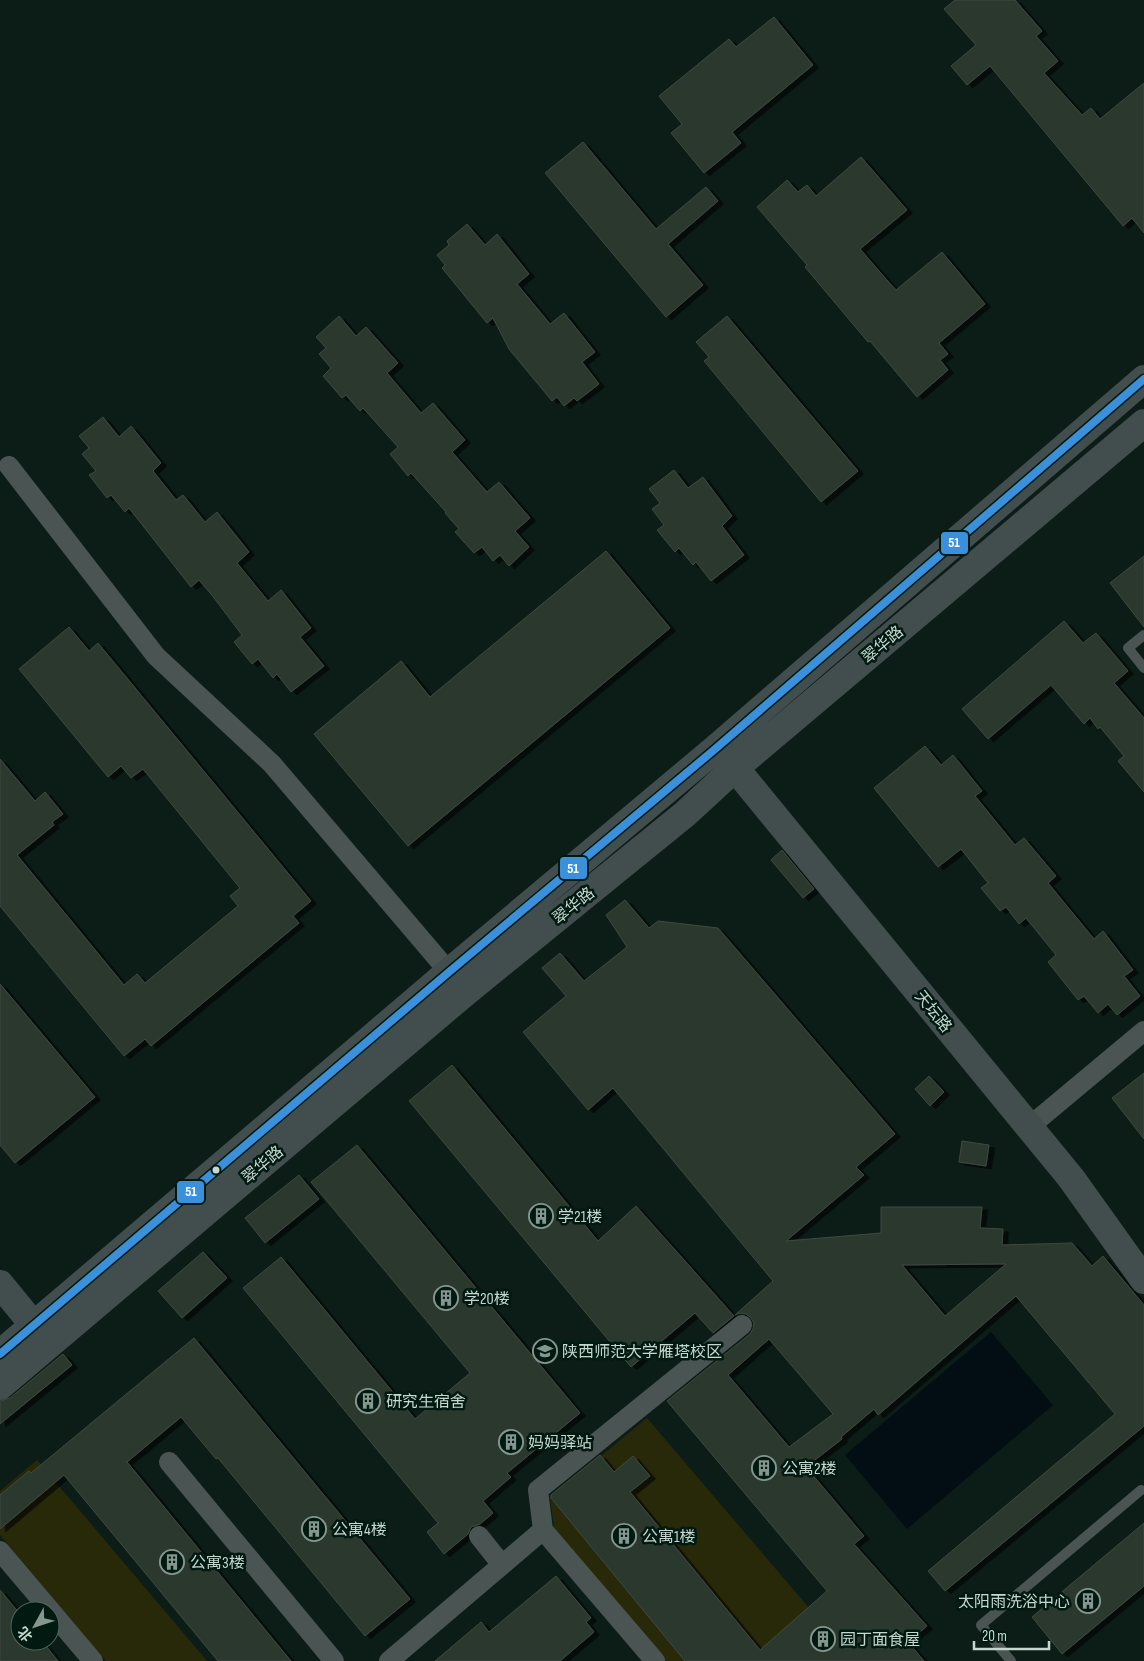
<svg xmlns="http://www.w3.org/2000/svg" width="1144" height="1661" viewBox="0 0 1144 1661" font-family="'Sofia Sans Condensed','Noto Sans SC',sans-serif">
<defs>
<filter id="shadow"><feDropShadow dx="5.5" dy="3" stdDeviation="0" flood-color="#0009"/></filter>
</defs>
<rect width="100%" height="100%" fill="#0c1d17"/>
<!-- green -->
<path fill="#282909" d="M 647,1418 L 810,1609 L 748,1661 L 665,1661 L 554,1527 L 550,1498 Z
M 37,1460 L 207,1661 L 106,1661 L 0,1535 L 0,1491 Z"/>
<!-- water -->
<path fill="#020e14" d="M 991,1332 L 1053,1405 L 907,1529 L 845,1455 Z"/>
<!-- building -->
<path fill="#2c392f" stroke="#3e4942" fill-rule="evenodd" filter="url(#shadow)" d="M 955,0 L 1015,0 L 1042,31 L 1036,36 L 1058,61 L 1044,73 L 1082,115 L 1091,108 L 1100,119 L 1144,83 L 1144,233 L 1132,218 L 1123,226 L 990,66 L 967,85 L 951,66 L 976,45 L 944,9 Z
M 774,17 L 813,65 L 732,132 L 741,143 L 704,173 L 671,133 L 682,124 L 659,96 L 729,39 L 736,47 Z
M 583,142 L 656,229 L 706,187 L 718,201 L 668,244 L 703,285 L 666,317 L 545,173 Z
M 861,157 L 907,210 L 860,249 L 886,279 L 896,290 L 942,252 L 985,304 L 939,343 L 948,354 L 940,360 L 948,370 L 917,397 L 870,341 L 868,342 L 805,267 L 807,265 L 757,207 L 787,180 L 798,192 L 807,185 L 816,196 Z
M 467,224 L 485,245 L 497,234 L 529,274 L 517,284 L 550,324 L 564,313 L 595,352 L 582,362 L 599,384 L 577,401 L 574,398 L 564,406 L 557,397 L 552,401 L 509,349 L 493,318 L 487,323 L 442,268 L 445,265 L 437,255 L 449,245 L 447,241 Z
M 339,316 L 356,336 L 366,327 L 398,363 L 387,373 L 421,413 L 433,403 L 465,440 L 452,452 L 487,492 L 499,482 L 530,518 L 515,531 L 529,547 L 509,566 L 500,555 L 493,561 L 482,547 L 474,553 L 455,532 L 459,529 L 445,513 L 446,512 L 411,473 L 408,476 L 390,454 L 398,447 L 363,408 L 360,411 L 346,395 L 342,398 L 323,376 L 331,368 L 319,354 L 326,348 L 316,337 Z
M 727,316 L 858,471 L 821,502 L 704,361 L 709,357 L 696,342 Z
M 103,417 L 119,437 L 131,426 L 161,463 L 153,471 L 176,500 L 183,495 L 205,522 L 217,512 L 249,552 L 237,563 L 268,601 L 281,590 L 311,628 L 300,637 L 324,666 L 291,692 L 277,674 L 273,678 L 258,659 L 252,664 L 234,642 L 242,635 L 211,594 L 199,580 L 191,587 L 129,508 L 125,512 L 111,495 L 107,498 L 89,475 L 96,471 L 82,454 L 89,448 L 79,436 Z
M 674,470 L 688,488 L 703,477 L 732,516 L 722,526 L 744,555 L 711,581 L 696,562 L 693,565 L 679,548 L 675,552 L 657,530 L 664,525 L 652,509 L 660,503 L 649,489 Z
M 606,551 L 670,628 L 408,846 L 314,734 L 401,661 L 430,697 Z
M 1144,556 L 1144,627 L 1110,583 Z
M 1064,621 L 1083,643 L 1096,633 L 1128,671 L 1114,683 L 1144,718 L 1144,792 L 1118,761 L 1124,756 L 1100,727 L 1098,729 L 1090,718 L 1084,724 L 1051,685 L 988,739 L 962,709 Z
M 69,627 L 89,651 L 98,643 L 311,901 L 293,916 L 299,923 L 151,1046 L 145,1039 L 124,1056 L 0,906 L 0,759 L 35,801 L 45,792 L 63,814 L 52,822 L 54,825 L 17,855 L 124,985 L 137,974 L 145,983 L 238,906 L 230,896 L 240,888 L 143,769 L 131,778 L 121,766 L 108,777 L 19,669 Z
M 925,746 L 941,765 L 953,755 L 982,791 L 975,796 L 1015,845 L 1024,838 L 1056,876 L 1048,883 L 1094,939 L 1103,931 L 1133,970 L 1124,976 L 1140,996 L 1117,1015 L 1108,1004 L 1098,1013 L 1084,996 L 1078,1000 L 1048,962 L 1056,955 L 1026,918 L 1019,924 L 1006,907 L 1000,911 L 981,888 L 988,883 L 961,849 L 938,867 L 874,788 Z
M 782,850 L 814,889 L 803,898 L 771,860 Z
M 625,900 L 649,928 L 658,921 L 718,928 L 895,1134 L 856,1167 L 864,1175 L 786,1241 L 881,1233 L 881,1207 L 982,1207 L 980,1228 L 1003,1229 L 1002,1245 L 1072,1243 L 1092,1266 L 1103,1256 L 1144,1305 L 1144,1426 L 945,1591 L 928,1571 L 1115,1414 L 1016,1296 L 878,1415 L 874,1409 L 841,1437 L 842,1439 L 806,1467 L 864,1536 L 854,1544 L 927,1626 L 908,1642 L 924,1661 L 685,1661 L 551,1498 L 551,1495 L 600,1455 L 614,1472 L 633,1456 L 650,1476 L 630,1492 L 760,1650 L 827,1591 L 667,1401 L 750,1334 L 753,1329 L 754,1323 L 751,1318 L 746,1314 L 740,1313 L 735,1315 L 773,1281 L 613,1088 L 588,1110 L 523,1032 L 566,996 L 542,968 L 560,953 L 584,981 L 627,947 L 606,915 ZM 1006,1264 L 945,1316 L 902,1265 L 1001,1264 ZM 769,1339 L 833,1414 L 789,1447 L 728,1375 Z
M 0,984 L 95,1097 L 15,1163 L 0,1145 Z
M 452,1065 L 598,1241 L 636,1206 L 734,1316 L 713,1333 L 695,1313 L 631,1367 L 409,1101 Z
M 1144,1073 L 1144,1139 L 1112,1098 Z
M 929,1076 L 944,1092 L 930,1106 L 915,1089 Z
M 962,1141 L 989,1145 L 986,1166 L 959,1162 Z
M 357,1145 L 580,1413 L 507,1473 L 511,1477 L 483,1501 L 493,1513 L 480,1524 L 471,1527 L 468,1534 L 444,1554 L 427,1532 L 438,1523 L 243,1288 L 281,1257 L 415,1419 L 470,1373 L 311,1182 Z
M 299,1175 L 319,1199 L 265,1243 L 245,1218 Z
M 203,1252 L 227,1278 L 182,1318 L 158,1291 Z
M 194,1338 L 410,1599 L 365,1636 L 218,1458 L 216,1459 L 181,1417 L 127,1462 L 291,1661 L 218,1661 L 64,1475 L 0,1529 L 0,1495 L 29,1471 L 31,1473 Z
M 63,1354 L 72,1365 L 0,1424 L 0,1401 L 10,1398 Z
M 1144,1523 L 1144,1586 L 1062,1654 L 1032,1617 Z
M 556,1576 L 591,1618 L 586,1622 L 594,1632 L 560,1661 L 435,1661 L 481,1622 L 489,1632 Z
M 0,1590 L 20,1614 L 20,1641 L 42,1641 L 58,1661 L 0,1661 Z"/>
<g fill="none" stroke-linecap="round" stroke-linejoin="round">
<!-- lane -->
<path stroke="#4a5453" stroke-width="10" d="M 1144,635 L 1128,648 L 1144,668
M 1011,1661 L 981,1625 L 1141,1490"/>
<!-- street -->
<path stroke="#4a5453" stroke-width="20" d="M 9,466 L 156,656 L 272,764 L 449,972
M 1029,1127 L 1144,1031
M 169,1462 L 334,1661
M 479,1536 L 502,1565
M 0,1551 L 93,1661
M 389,1661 L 543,1530
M 655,1661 L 543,1530 L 538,1490 L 742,1325"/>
<!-- secondary -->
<path stroke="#424e4e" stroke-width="28" d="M 721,756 L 735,768 L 1071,1178 L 1144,1280
M 0,1284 L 45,1339
M 0,1354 L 449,972 L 714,750 L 1144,379
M 0,1386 L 467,991 L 685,814 L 735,768 L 1144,423"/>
<defs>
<path id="bus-1" d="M 0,1354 L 449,972 L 714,750 L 1144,379"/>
</defs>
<!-- bus-1 casing -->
<use href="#bus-1" stroke="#001a11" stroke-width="11"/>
<!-- bus-1 -->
<use href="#bus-1" stroke="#3a90db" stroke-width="8"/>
</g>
<!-- icons -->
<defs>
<symbol id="building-ring" viewBox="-11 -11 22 22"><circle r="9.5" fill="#001a11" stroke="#85968f" stroke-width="1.5"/><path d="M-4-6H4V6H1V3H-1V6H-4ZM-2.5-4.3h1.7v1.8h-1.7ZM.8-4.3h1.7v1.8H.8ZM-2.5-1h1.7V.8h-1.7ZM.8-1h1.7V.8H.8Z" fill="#85968f"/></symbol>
<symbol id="university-ring" viewBox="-11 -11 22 22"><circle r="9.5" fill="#001a11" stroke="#85968f" stroke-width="1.5"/><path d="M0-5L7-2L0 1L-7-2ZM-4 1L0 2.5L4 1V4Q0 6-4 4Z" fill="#85968f"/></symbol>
</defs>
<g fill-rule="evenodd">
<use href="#building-ring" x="527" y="1202" width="28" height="28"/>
<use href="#building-ring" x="432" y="1284" width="28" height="28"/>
<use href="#university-ring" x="531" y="1337" width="28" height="28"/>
<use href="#building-ring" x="354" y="1387" width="28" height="28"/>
<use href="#building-ring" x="497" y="1428" width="28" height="28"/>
<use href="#building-ring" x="750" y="1454" width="28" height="28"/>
<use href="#building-ring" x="300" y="1515" width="28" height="28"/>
<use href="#building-ring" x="610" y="1522" width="28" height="28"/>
<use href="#building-ring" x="158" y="1548" width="28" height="28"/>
<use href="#building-ring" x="1074" y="1587" width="28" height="28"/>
<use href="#building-ring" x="809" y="1625" width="28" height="28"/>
</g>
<!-- markers -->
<circle fill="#c6d7d0" stroke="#001a11" stroke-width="2" cx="216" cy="1170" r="4.5"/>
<g text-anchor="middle" stroke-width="5" stroke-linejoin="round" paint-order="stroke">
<!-- street labels -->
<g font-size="16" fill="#c6d7d0" stroke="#001a11">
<text transform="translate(882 644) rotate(-40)" y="6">翠华路</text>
<text transform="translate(573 905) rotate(-39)" y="6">翠华路</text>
<text transform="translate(934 1011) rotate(51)" y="6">天坛路</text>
<text transform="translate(262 1164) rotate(-40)" y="6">翠华路</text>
</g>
<!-- poi labels -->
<g font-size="16" fill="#c6d7d0" stroke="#001a11" text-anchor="start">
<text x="558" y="1222">学21楼</text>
<text x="464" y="1304">学20楼</text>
<text x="562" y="1357">陕西师范大学雁塔校区</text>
<text x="386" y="1407">研究生宿舍</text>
<text x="528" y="1448">妈妈驿站</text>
<text x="782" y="1474">公寓2楼</text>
<text x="332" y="1535">公寓4楼</text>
<text x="642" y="1542">公寓1楼</text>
<text x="190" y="1568">公寓3楼</text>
<text x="1070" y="1607" text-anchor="end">太阳雨洗浴中心</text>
<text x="840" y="1645">园丁面食屋</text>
</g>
</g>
<g stroke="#001a11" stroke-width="2">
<rect x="940" y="531" width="29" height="24" rx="5" fill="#3a90db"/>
<rect x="559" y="856" width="29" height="24" rx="5" fill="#3a90db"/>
<rect x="176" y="1180" width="29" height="24" rx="5" fill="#3a90db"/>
</g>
<g font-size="14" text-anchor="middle" font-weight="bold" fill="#fff">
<text x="954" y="547">51</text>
<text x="573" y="873">51</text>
<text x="191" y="1196">51</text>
</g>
<!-- north arrow -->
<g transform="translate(35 1626) rotate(230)"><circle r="24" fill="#001a11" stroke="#4f665d"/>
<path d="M0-4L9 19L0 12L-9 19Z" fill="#85968f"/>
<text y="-8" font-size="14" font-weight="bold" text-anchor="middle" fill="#c6d7d0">北</text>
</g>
<!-- scale -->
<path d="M974 1641v8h75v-8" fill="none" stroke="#c6d7d0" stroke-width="2.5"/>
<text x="982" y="1641" font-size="15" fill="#c6d7d0" stroke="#001a11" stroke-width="4" paint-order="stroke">20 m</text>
</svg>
